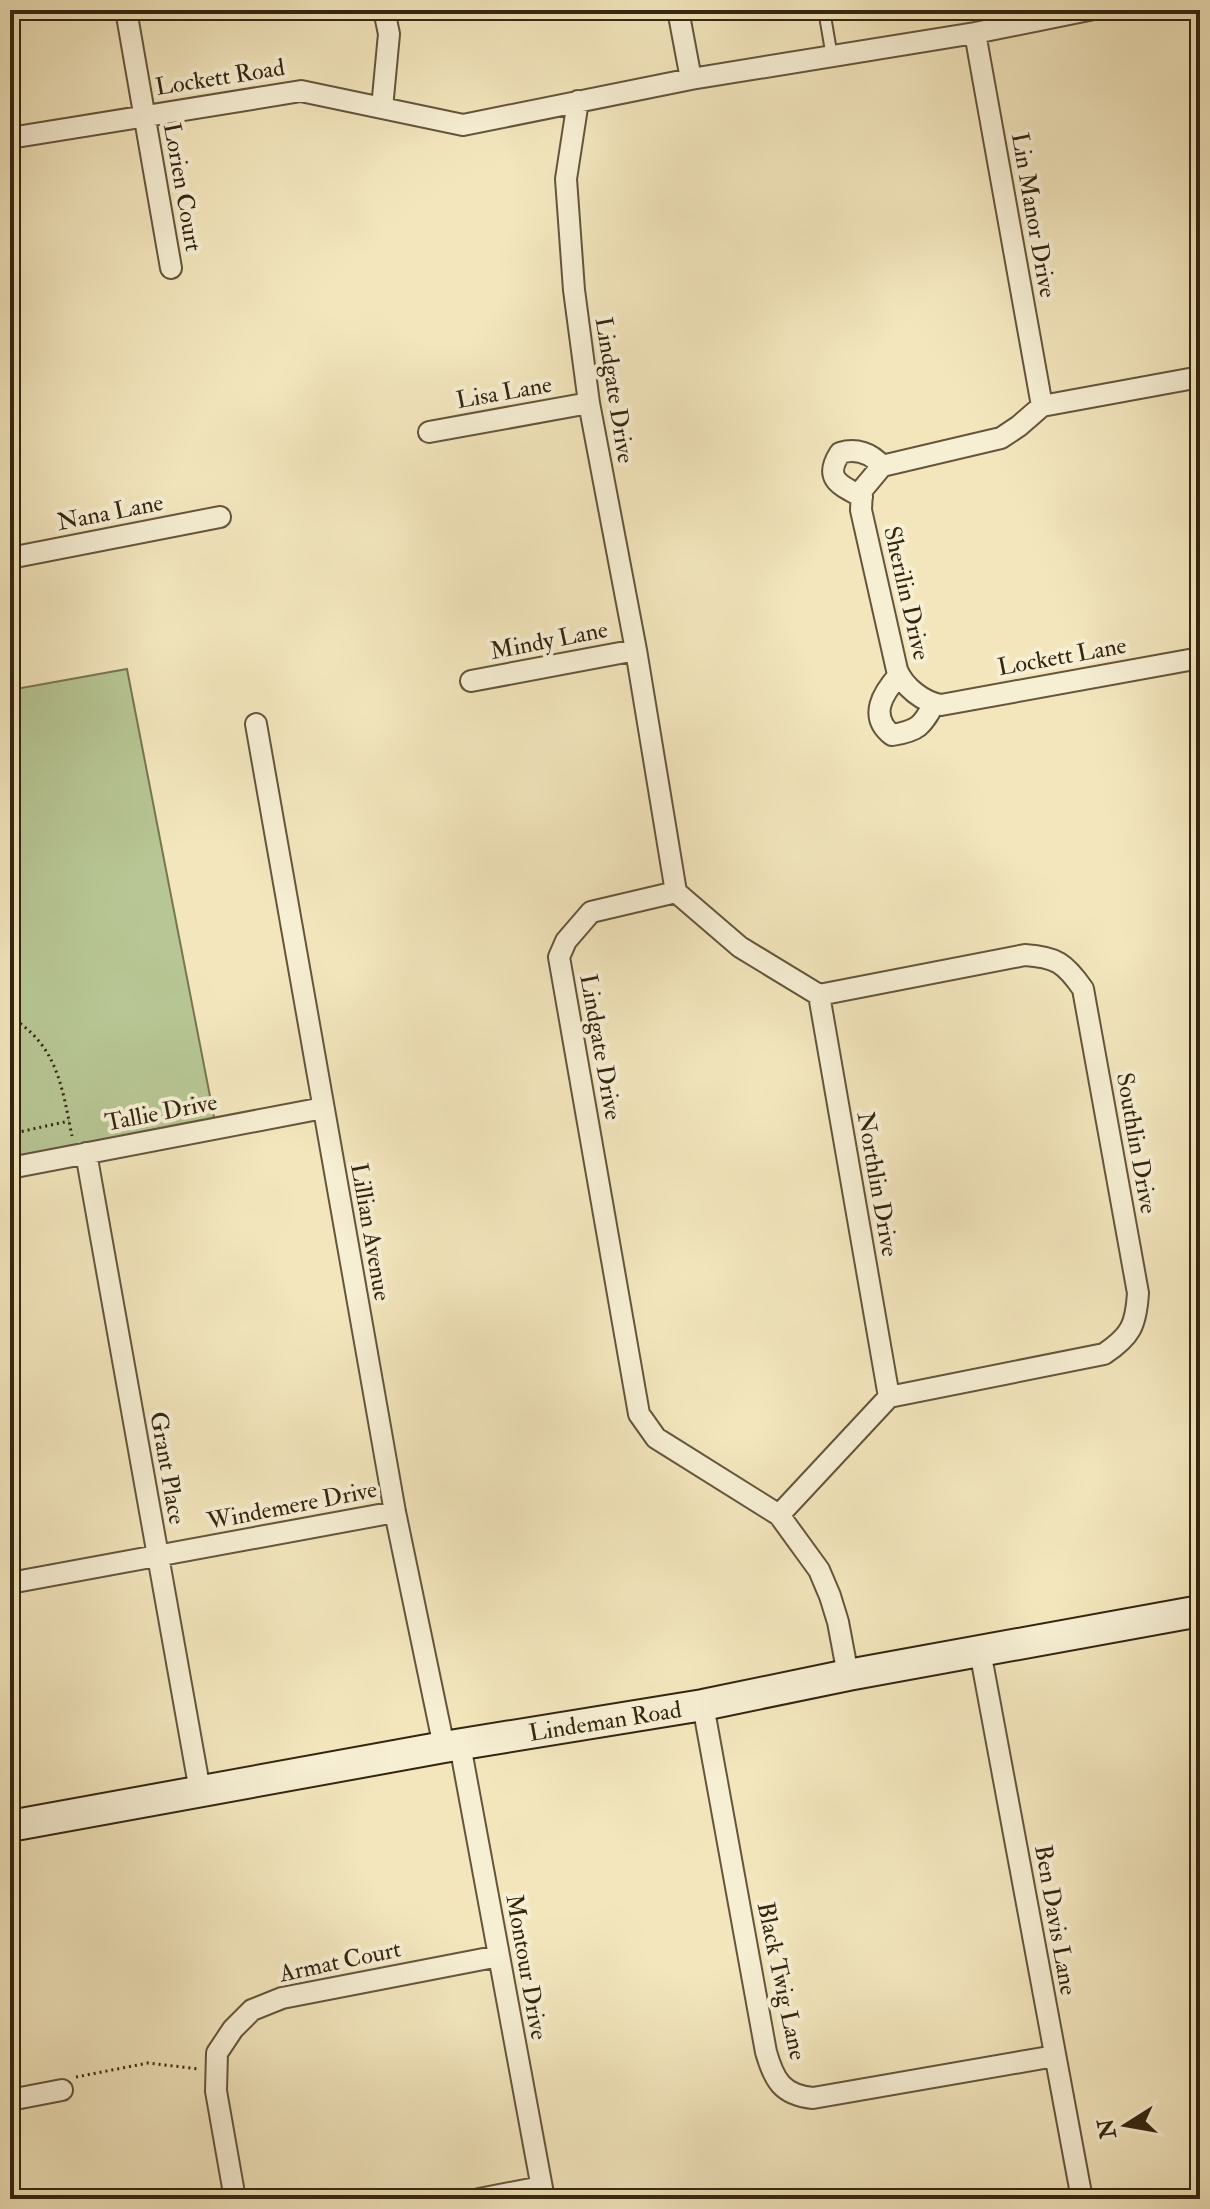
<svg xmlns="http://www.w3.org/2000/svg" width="1210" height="2209" viewBox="0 0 1210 2209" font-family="'IM FELL Double Pica',serif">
<rect width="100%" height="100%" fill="#f3e6bd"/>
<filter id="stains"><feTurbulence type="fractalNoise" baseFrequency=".0025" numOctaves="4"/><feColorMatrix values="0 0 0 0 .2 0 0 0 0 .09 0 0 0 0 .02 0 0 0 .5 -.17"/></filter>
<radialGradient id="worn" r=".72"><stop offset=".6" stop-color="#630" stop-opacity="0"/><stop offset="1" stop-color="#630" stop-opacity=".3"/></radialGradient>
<!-- green -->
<path fill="#b7c694" stroke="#767652" stroke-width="2" d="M 127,669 L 215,1122 L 10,1160 L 10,690 Z"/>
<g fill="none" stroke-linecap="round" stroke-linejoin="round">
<defs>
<path id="lane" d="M 824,10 L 832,57"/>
<path id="street" d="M 126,10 L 171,268
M 678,10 L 691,79
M 975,33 L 1042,406
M 578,101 L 566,179 L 574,290 L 589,403 L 636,650 L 676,892 L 591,912 L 566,941 L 559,957 L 639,1414 L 656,1438 L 779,1515 L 819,1570 L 830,1596 L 838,1622 L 848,1675
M 382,108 L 389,34 L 384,10
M 10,138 L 301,91 L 463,125 L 691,79 L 975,33 L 1089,10
M 1200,377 L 1042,406 L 1019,426 L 1001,438 L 882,466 L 862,490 L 861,510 L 897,670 C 904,687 923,702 941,705 L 1200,658
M 429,432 L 589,403
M 862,497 C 840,485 823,479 840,453 C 856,448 871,453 882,466
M 10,558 L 220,517
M 899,675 C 883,693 868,716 892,735 C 918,731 922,726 934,704
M 471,681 L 636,650
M 256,724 L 395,1512 L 444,1747
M 676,892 L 740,947 L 819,995 L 889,1397 L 779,1515
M 819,995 L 1025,955 C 1056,957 1065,963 1083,989 L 1138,1293 C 1136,1325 1131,1336 1104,1354 L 889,1397
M 86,1153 L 200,1791
M 10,1168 L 323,1108
M 10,1583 L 395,1512
M 980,1651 L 1082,2199
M 703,1705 L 766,2052 C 774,2080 782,2095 813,2098 L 1055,2056
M 460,1745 L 544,2199
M 10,2100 L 62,2090
M 235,2199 L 216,2091 L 217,2053 L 233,2029 L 252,2010 L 282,1998 L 499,1956
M 479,2199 L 541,2187"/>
<path id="secondary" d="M 10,1826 L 444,1747 L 703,1705 L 848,1675 L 1200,1611"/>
</defs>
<!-- lane casing -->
<use href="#lane" stroke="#64553b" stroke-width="14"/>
<!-- street casing -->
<use href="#street" stroke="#64553b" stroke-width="24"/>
<!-- secondary casing -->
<use href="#secondary" stroke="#342510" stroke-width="34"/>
<!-- path -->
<path stroke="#342510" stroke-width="3" stroke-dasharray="2 4" stroke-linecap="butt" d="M 10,1017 C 57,1044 62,1087 72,1136
M 10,1134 L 69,1121
M 76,2077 L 148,2063 L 199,2069"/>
<!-- lane -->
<use href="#lane" stroke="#f7efd4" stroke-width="10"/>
<!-- street -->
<use href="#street" stroke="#f7efd4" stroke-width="20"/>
<!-- secondary -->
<use href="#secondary" stroke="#f7efd4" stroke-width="30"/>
</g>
<g text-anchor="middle" stroke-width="8" stroke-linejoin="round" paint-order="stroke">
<!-- street labels -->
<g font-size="24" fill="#342510" stroke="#f7efd4">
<text transform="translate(220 77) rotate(-9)" y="8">Lockett Road</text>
<text transform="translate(183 187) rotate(80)" y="8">Lorien Court</text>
<text transform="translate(1034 215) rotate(80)" y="8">Lin Manor Drive</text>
<text transform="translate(615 390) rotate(81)" y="8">Lindgate Drive</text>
<text transform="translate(504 392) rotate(-10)" y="8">Lisa Lane</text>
<text transform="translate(110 512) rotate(-11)" y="8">Nana Lane</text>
<text transform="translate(907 593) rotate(77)" y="8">Sherilin Drive</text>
<text transform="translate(549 640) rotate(-11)" y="8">Mindy Lane</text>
<text transform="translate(1062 656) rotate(-10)" y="8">Lockett Lane</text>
<text transform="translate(601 1047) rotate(80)" y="8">Lindgate Drive</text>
<text transform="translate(161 1112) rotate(-11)" y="8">Tallie Drive</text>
<text transform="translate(1137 1143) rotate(80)" y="8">Southlin Drive</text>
<text transform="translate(878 1184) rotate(80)" y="8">Northlin Drive</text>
<text transform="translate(371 1232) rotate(80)" y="8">Lillian Avenue</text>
<text transform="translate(168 1468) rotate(80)" y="8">Grant Place</text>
<text transform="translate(292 1505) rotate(-11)" y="8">Windemere Drive</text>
<text transform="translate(605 1721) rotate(-9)" y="8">Lindeman Road</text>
<text transform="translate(1056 1920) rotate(80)" y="8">Ben Davis Lane</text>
<text transform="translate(340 1961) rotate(-12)" y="8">Armat Court</text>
<text transform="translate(527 1967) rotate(80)" y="8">Montour Drive</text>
<text transform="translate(782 1981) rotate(78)" y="8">Black Twig Lane</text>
</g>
</g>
<!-- margin -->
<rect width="1210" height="2209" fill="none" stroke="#f3e6bd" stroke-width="40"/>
<rect x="12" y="12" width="1186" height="2185" fill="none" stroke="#342510" stroke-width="4"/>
<rect x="20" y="20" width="1170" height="2169" fill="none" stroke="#342510" stroke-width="2"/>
<!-- north arrow -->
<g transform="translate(1126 2125) rotate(259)" stroke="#f7efd4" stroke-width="6" paint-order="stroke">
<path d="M0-6L14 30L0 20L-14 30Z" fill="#342510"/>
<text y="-12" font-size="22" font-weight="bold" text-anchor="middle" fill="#342510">N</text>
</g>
<rect width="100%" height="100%" filter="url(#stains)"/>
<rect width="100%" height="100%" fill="url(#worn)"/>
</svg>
